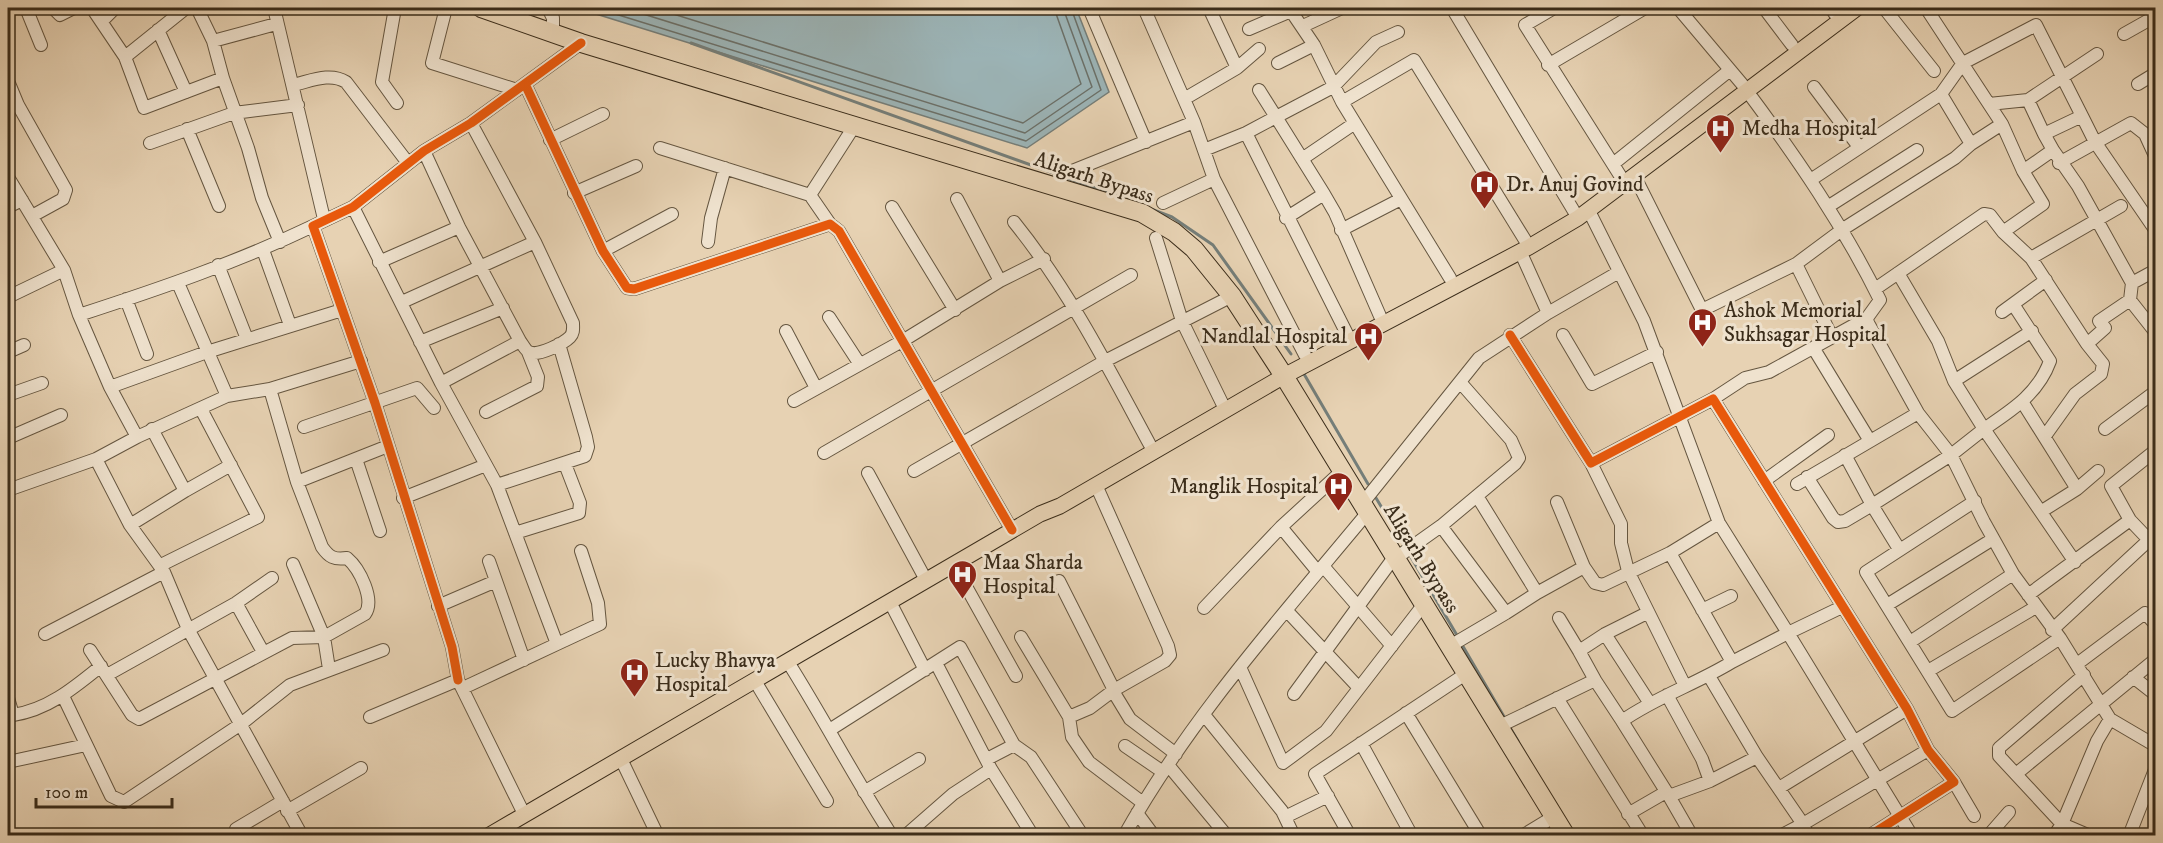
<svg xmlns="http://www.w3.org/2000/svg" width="2163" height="843" viewBox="0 0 2163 843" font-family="'IM FELL DW Pica',serif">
<rect width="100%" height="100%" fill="#e7d2b3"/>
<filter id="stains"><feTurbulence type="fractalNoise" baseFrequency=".00333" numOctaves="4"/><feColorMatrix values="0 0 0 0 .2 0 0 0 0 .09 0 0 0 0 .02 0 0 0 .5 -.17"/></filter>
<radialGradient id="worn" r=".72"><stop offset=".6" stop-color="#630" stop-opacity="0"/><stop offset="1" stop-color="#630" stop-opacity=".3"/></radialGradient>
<!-- water -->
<path fill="#9cb5b8" stroke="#757e79" stroke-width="1.5" d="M 582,8 L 1076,8 L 1109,92 L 1027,148 L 580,9 Z"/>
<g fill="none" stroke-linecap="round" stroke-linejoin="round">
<!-- shore -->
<path stroke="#6b7069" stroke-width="1.5" d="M 596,8 L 1026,141 L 1101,90 L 1071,8
M 624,8 L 1025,133 L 1092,87 L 1063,8
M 654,8 L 1023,123 L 1081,84 L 1054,8"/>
<!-- stream -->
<path stroke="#757e79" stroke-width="3" d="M 691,43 L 1134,202
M 1151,209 L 1172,217 L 1213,245 L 1291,354
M 1304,374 L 1368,484
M 1376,498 L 1405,546
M 1408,552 L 1458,637
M 1461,643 L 1506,720
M 1509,726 L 1518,741"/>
<defs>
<path id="minor" d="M 26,8 L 41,45
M 53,8 L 60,15 L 74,8
M 92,8 L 125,57 L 144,108 L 223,78
M 197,8 L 213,41 L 223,78 L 248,148 L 262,198 L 280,242
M 274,8 L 324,219
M 395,8 L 382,82 L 397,103
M 446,8 L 432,63 L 517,90
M 548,8 L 553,18 L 553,33
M 1089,8 L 1146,142
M 1144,8 L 1194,122 L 1214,179 L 1305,355
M 1289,8 L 1314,45 L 1342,102 L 1450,278
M 1452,8 L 1578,218
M 1554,8 L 1525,25 L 1621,177
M 1678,8 L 1742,84
M 1764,8 L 1792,45
M 1831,8 L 1835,14
M 1884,8 L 1934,71
M 1926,8 L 2002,124 L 2023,171 L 2043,204 L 2003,232
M 102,21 L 115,8
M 1303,26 L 1342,8
M 1249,29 L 1291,11
M 158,30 L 186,92
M 2124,34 L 2156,16
M 213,41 L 276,24
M 125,57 L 186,8
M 1278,63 L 1314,45
M 1548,65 L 1645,8
M 1237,68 L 1259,49
M 8,81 L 18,105 L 66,190 L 63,199 L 32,216
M 525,84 L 603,251 L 627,288 L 634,289 L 830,224 L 839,231 L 1012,530
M 2138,84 L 2156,73
M 293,85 C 311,81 330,72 346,82 L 408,163
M 1814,87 L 1859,147
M 1259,90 L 1276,117 L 1333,87 L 1376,42 L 1398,32
M 1747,91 C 1797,158 1843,225 1880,300 L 1867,318 L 1868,323 L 1918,413 L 1951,455 L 1984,522 L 2013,574 L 2060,638 L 2110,719 L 2156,746
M 1941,94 L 1963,63 L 2036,25 L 2082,116 L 2044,134 L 2053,150 L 2023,171
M 1184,99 L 1237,68 L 1209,8
M 2028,100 L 2044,134
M 1342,102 L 1414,60 L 1525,240
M 1989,104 L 2028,100 L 2097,54
M 2082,116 L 2095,142 L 2156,231
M 187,129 L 219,206
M 1246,133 L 1347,334
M 550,140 L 603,114
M 150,143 L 234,113 L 298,105
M 660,148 L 810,195 L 855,125
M 1204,150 L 1246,133 L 1276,117 L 1324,194 L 1286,218
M 2053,150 L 2078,186 L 2132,283 L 2130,300
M 424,151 L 459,227 L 520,341 C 523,345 526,351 529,352 C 538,357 564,343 570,337 C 574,333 573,328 573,323 L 535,242 L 471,123
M 1302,159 L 1355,123
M 2059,163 L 2131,123 L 2145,134 L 2156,158
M 1613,164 L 1730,70
M 1072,171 L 1194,122
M 8,177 L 64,270 L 79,315 L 110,387 L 137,437 L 96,459 L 8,490
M 1635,177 L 1702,310 L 1796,264 L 1843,229 L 1955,158 L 1971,144
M 1812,179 L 1941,94 L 1971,144 L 2002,124
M 574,193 L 636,166
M 1324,194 L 1335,213 L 1380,316
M 810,195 L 830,224
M 957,199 L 1000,281
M 1163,203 L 1214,179
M 1829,206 L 1917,150
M 8,207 L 22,200
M 353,207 L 441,383 L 497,485 L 557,644 L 463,688
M 892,207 L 955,310
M 1589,211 L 1644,321 L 1719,523 L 1788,633 L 1842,607
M 1014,222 C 1069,290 1109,369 1150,445
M 1341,230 L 1401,199
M 1156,238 L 1182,321 L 1222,403
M 708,242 L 711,218 L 725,168
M 263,250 L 290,325
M 603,251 L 672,214
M 2031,258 L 2121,206
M 379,262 L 459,227
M 1796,264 L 1832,337
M 218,265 L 247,339
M 1898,273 L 1938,341 L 1954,381 L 1984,429 L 1951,455 L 1872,505 L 1899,549
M 2132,283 L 2156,270
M 1875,289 L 1984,214 L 1990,215 L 2003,232 L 2031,258 L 2087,344 L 2105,328 L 2099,321 L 2130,300 L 2156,333
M 8,297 L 64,270
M 126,299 L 147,354
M 402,302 L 535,242
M 2013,304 L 2050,361 C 2038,394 2012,410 1984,429 L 2075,562
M 2002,312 L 2046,280
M 1548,313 L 1619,272
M 79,315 C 159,289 238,262 313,226
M 829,317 L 859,363
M 786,331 L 816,388
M 1510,335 L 1591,463 L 1713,399 L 1907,709 L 1928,750 L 1954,782 L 1869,836
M 1563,335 L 1592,384 L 1657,352
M 420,342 L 503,308
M 1814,349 L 1870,441
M 8,352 L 24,345
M 1954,381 L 2032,331
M 441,383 L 520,341
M 110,387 L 207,352 L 342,310
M 270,389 L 361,361
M 8,395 L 42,383
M 227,396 L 270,389 L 297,482 L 322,547 C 329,557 334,560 347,558 C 360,569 375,600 365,614 L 324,637 L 329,669
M 1713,399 L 1745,378 L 1769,372 L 1867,318
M 794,401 L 904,340 L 1000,281 L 1044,259
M 2023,403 L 2077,489
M 486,412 L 537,386 L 538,377 L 528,352
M 304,427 L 417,388 L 434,408
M 152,429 L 185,491 L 231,465
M 2105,429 L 2156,391
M 2045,436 L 2075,394 L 2101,374 L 2103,364 L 2087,344
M 137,437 L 227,396 L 178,283
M 8,438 L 61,415
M 824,453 L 1131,275
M 96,459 L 130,525 L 164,572 L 188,629 L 302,836
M 356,459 L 380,531
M 1591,463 L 1621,524 L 1621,543 L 1628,571 L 1685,686
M 914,471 L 1105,361 L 1232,296
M 868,473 L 926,580
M 1807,477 L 1833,518 L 1838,522 L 1845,521 L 1872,505 L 1845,455
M 1764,481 L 1828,435
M 297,482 L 388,446
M 1797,484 L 1918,413
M 497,485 L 585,456 L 588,447 L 586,437 L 559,344
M 1477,496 L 1537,593 L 1506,613
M 403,498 L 486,465
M 1975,501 L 1866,572 L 1952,711 L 2060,638
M 1362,504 L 1479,358 L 1548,313 L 1520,251
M 2042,511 L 2077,489 L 2098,471
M 130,525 L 185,491
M 1441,526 L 1506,613 L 1450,646
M 1281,527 L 1318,572
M 515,533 L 579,513 L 580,503 L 565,464
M 1670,553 L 1732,662 L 1788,633 L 1912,836
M 1396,558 L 1441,526 L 1515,464 L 1519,458 L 1511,440 L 1460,382
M 489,561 L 524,660
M 161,565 L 258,517 L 201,409
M 954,565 L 1016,676
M 1323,566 L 1392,646
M 1584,567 L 1595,583 L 1603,585 L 1670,553 L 1719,523
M 1059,581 L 1114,690 L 1165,661 L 1170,655 L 1168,646 L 1096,485
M 1537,593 L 1584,567 L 1557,502
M 2028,595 L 2130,520
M 890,602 L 925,670
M 236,603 L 263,652
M 1887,605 L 1993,539
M 438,606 L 496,581
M 1204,608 L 1281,527 L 1342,471
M 1702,610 L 1731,596
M 1287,611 L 1359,688
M 1559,618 L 1579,651
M 2052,630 L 2149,540 L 2130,520 L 2111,486 L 2156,450
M 45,634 L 164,572
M 1605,634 L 1649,702
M 1021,637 L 1069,717
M 1910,642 L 2013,574
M 557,644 L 600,624 L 598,603 L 581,551
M 90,650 L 132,715 L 139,719 L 292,638 L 324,637 L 293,564
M 788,662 C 824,719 855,779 892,836
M 936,663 L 991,769
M 2077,664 L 2145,613 L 2156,625
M 1240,667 L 1283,763 L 1326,731 L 1424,604
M 1928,671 L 2036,607
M 107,675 L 236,603 L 272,578
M 2084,675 L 1999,748 L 1999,756 L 2062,824 L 2090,836
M 1709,676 L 1757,757 L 1803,824 L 1780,836
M 2133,677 L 2156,695
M 458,680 L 452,647 L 375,403 L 313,226 L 353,207 L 424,151 L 471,123 L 581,43
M 1595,680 L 1579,651 L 1605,634 L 1647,613
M 755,681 L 827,801
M 1114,690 L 1090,708 L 1069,717 L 1072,737 L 1089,762 L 1143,803
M 1113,691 L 1130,719 L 1176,754
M 1294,694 L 1395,556
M 1667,695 L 1702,759 L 1710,781
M 63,696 L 111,796 L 124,802 L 241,724 L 290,685 L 383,650
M 8,698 L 13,715 C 48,710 75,687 101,666
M 1557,698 L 1643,836
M 1406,713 L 1481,836
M 1205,716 L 1282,811 L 1294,836
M 370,717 L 458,680 L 524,814
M 1500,726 L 1595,680 L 1622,721
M 831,729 L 960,647 L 1014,745 L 1031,757 L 1083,836
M 1361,743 L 1412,836
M 1125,746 L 1163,772
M 621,759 L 658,836
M 987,759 L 1014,745
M 8,762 L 86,745
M 1168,765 L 1227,836
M 2016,774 L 2156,659
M 1954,782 L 1974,816
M 1779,788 L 1907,709
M 864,792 L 919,759
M 1669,796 L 1622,721 C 1656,697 1696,684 1732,662
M 287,811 L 361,768
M 1137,813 L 1154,836
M 1628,814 L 1666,792
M 1285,817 L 1328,796
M 236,829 L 283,801
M 905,836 L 953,794 L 991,769 L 1033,836
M 1124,836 C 1190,718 1282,616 1368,512
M 1350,836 L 1315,774 L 1467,673
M 1522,836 L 1555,816
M 1692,836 L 1669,796 L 1710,781 L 1757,757
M 1808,836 L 1803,824 L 1928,750
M 1988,836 L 2009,812
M 2054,836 L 2062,824 L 2097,741 L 2110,719
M 2129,836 L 2156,767"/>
<path id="major" d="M 488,836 L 1040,514 L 1060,506 L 1284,376 L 1529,247 L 1578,218 L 1857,8"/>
<path id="highway" d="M 481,8 L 581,43 L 1142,213 L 1174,232 L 1194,249 L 1232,296 L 1284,376 L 1566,836"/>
</defs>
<!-- minor casing -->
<use href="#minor" stroke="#655640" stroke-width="14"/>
<!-- major casing -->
<use href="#major" stroke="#3a2c1a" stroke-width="17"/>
<!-- highway casing -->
<use href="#highway" stroke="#3a2c1a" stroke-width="20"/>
<!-- minor -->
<use href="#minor" stroke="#efe2ce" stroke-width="12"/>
<!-- major -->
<use href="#major" stroke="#e7d2b3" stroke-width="15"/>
<!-- highway -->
<use href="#highway" stroke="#e7d2b3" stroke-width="18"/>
<defs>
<path id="cycleway" d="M 525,84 L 603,251 L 627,288 L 634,289 L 830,224 L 839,231 L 1012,530
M 1510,335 L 1591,463 L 1713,399 L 1907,709 L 1928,750 L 1954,782 L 1869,836
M 458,680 L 452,647 L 375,403 L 313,226 L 353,207 L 424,151 L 471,123 L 581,43"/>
</defs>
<!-- cycleway casing -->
<use href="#cycleway" stroke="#efe2ce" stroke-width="13"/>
<!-- cycleway -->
<use href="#cycleway" stroke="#e8590c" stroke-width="9"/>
</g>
<!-- icons -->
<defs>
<symbol id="hospital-pin" viewBox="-11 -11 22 30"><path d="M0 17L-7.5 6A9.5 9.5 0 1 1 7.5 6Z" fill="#8f2418" stroke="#efe2ce"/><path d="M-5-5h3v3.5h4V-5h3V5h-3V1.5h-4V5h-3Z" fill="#fff"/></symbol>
</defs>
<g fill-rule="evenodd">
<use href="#hospital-pin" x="1704" y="112" width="33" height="45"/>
<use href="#hospital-pin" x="1468" y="168" width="33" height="45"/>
<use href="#hospital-pin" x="1686" y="306" width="33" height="45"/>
<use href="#hospital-pin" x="1352" y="320" width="33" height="45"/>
<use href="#hospital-pin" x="1322" y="470" width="33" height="45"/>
<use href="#hospital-pin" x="946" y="558" width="33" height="45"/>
<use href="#hospital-pin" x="618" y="656" width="33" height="45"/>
</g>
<g text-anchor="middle" stroke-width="6" stroke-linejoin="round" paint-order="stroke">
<!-- poi labels -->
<g font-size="21" fill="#3a2c1a" stroke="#efe2ce" text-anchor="start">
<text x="1742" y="135">Medha Hospital</text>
<text x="1506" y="191">Dr. Anuj Govind</text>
<text x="1724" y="317">Ashok Memorial<tspan x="1724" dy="24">Sukhsagar Hospital</tspan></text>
<text x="1347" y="343" text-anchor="end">Nandlal Hospital</text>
<text x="1318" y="493" text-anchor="end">Manglik Hospital</text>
<text x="983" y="569">Maa Sharda<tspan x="983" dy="24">Hospital</tspan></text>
<text x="655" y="667">Lucky Bhavya<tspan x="655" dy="24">Hospital</tspan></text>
</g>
<!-- street labels -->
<g font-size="21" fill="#3a2c1a" stroke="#efe2ce">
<text transform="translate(1094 177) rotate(18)" y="7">Aligarh Bypass</text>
<text transform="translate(1422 558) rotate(58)" y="7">Aligarh Bypass</text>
</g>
</g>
<!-- margin -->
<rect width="2163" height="843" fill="none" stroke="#e7d2b3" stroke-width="30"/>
<rect x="9" y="9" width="2145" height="825" fill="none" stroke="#3a2c1a" stroke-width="3"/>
<rect x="15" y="15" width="2133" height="813" fill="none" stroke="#3a2c1a" stroke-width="1.5"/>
<!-- scale -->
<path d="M36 798v9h136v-9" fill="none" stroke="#3a2c1a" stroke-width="3"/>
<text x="45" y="798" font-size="18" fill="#3a2c1a" stroke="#efe2ce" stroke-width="4.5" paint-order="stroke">100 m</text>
<rect width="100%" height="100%" filter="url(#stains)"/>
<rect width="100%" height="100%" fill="url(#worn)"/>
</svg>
